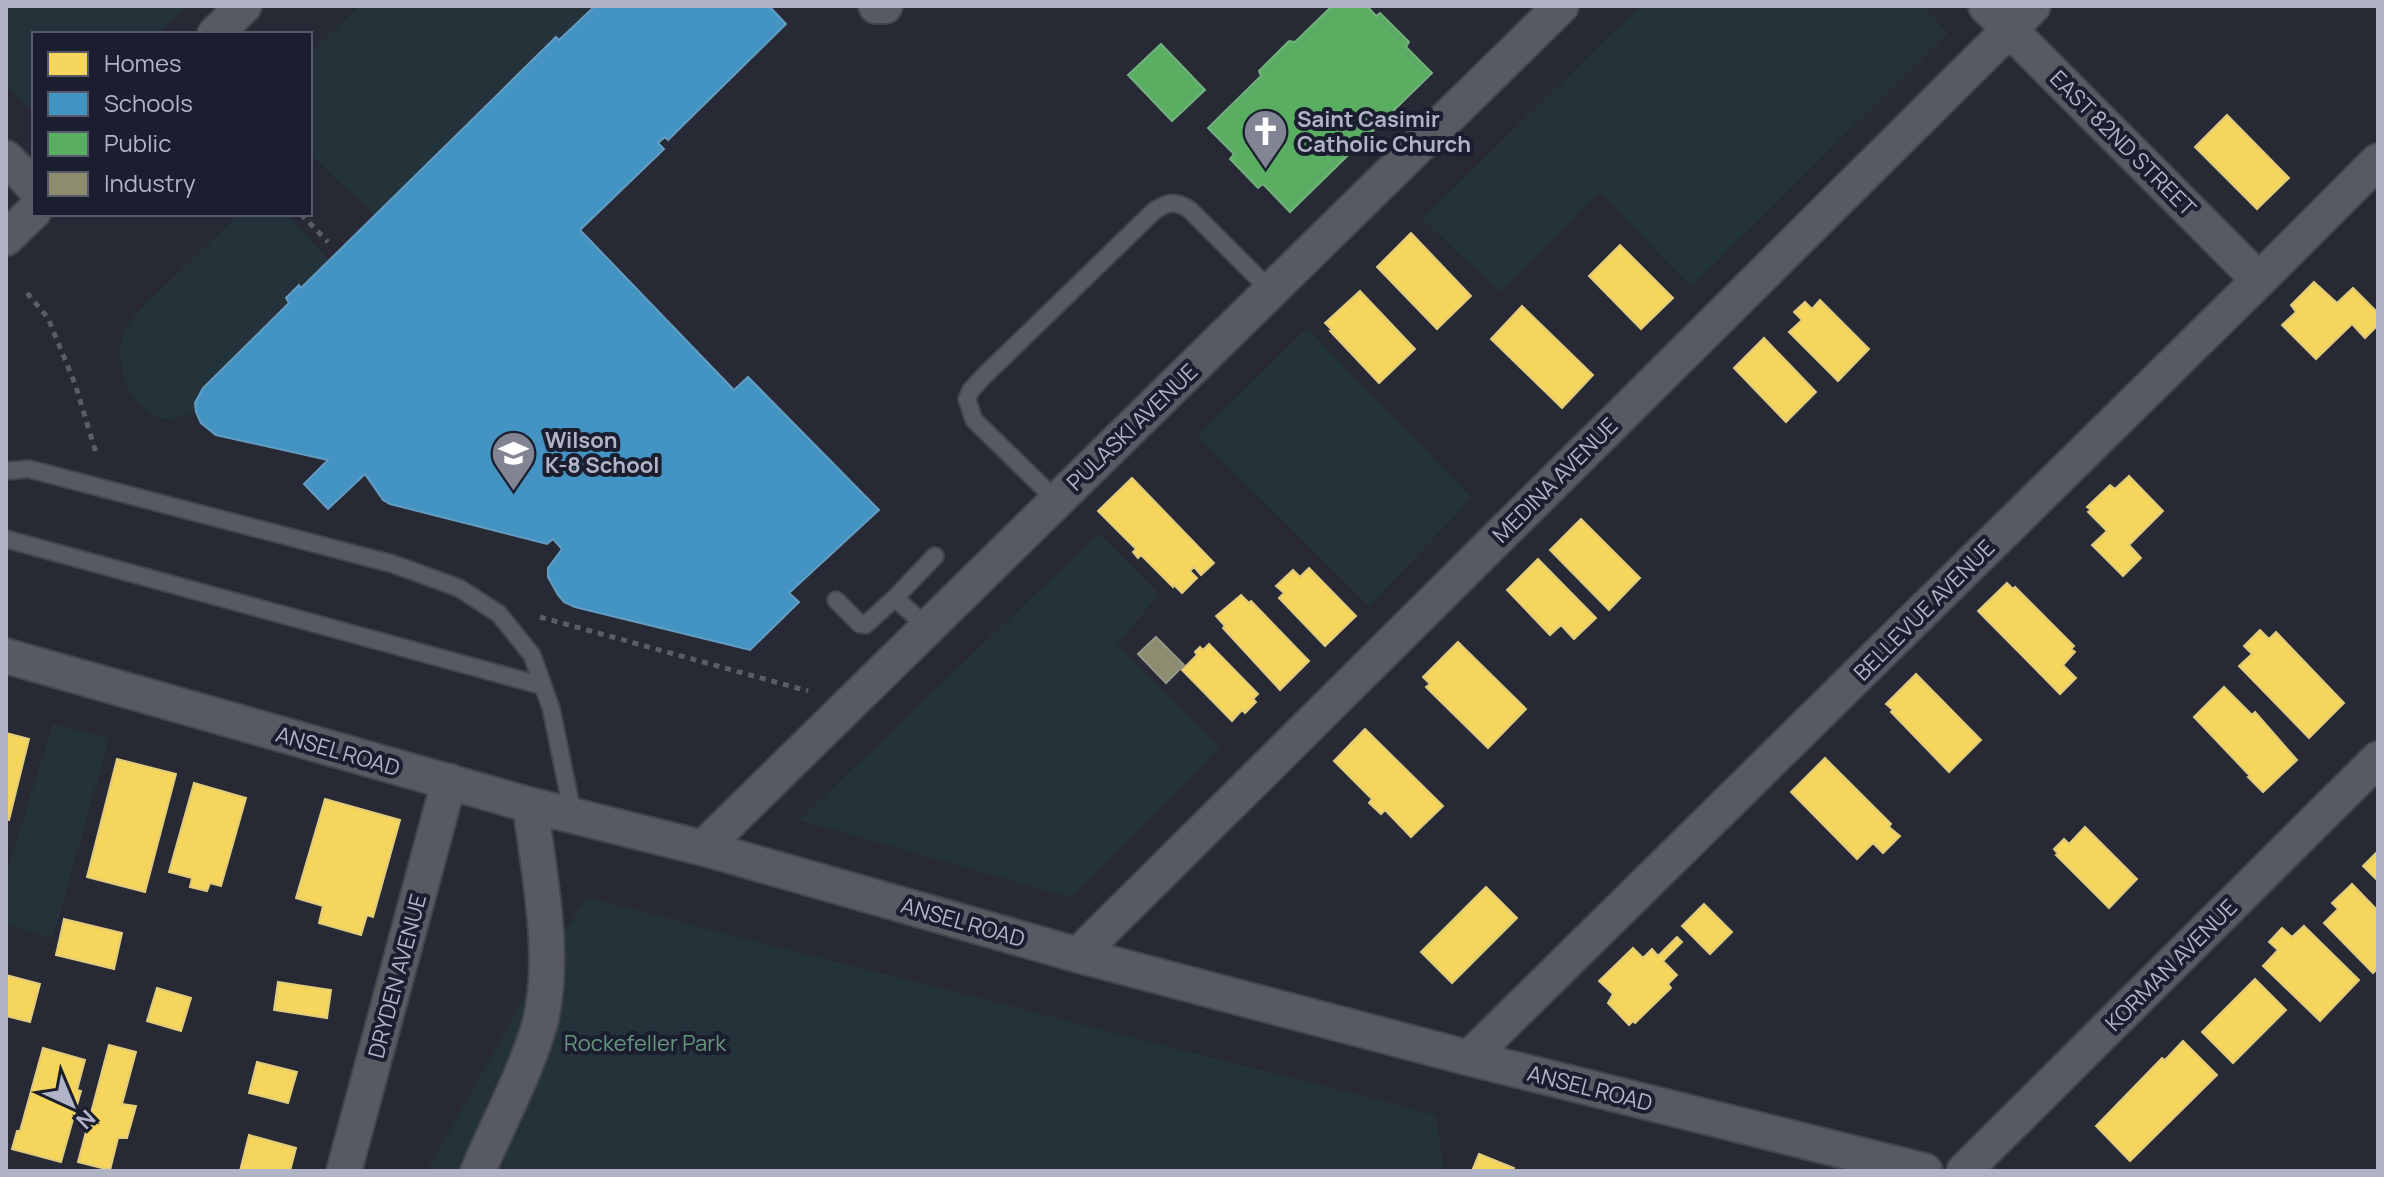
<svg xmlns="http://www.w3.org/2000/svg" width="2384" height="1177" viewBox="0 0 2384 1177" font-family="Manrope,sans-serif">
<rect width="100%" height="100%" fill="#272a34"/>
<!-- green -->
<path fill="#243239" d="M 6,6 L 188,6 L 158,34 L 34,34 L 34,113 L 6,84 Z
M 359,6 L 595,6 L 374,215 L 310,154 L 310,53 Z
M 1640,6 L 1923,6 L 1948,33 L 1691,287 L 1599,192 L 1500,292 L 1422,219 Z
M 239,214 L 286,214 L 329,260 L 203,388 L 195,403 L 196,412 C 171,421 161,424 140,404 C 122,387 114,351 126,329 C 137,310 156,294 172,279 C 194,257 217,236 239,214 Z
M 1307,328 L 1472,498 L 1369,606 L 1197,436 Z
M 1099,533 L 1159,594 L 1117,644 L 1220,747 L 1072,898 L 799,820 Z
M 53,724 L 109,739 L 53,938 L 6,924 L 6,874 Z
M 587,898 L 1436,1115 L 1444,1171 L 427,1171 L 546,959 Z"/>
<!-- homes -->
<path fill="#f6d55c" stroke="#e1cb7c" stroke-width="2" d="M 2227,115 L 2289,178 L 2257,209 L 2195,147 Z
M 1411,233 L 1471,296 L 1437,329 L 1377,267 Z
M 1620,245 L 1673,298 L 1641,329 L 1589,276 Z
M 2314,282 L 2337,303 L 2353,288 L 2378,313 L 2378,325 L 2365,338 L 2352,324 L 2316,359 L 2282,325 L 2296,312 L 2291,305 Z
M 1360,291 L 1415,349 L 1379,383 L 1330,331 L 1332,330 L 1325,323 Z
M 1820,300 L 1869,349 L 1838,381 L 1789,332 L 1802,320 L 1794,312 L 1805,302 L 1812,309 Z
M 1522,306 L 1593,375 L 1562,408 L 1491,339 Z
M 1764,338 L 1816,392 L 1786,422 L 1734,368 Z
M 2129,476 L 2163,511 L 2129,545 L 2141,558 L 2123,576 L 2092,545 L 2107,531 L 2088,512 L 2091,510 L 2087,507 L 2110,485 L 2115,489 Z
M 1132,478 L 1214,563 L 1201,575 L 1194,567 L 1190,571 L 1197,578 L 1182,593 L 1174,585 L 1173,587 L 1141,555 L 1138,558 L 1133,552 L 1136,549 L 1098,511 Z
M 1581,519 L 1640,578 L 1609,610 L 1550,550 Z
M 1538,559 L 1596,618 L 1574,639 L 1561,625 L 1550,635 L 1507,590 Z
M 1309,568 L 1356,616 L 1325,646 L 1279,598 L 1284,593 L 1276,586 L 1293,570 L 1300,577 Z
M 2007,583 L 2013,589 L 2015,587 L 2074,646 L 2071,649 L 2075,652 L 2063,665 L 2076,678 L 2060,694 L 1978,611 Z
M 1241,595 L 1249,603 L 1251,601 L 1309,661 L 1280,690 L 1223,628 L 1225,626 L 1216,616 Z
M 2260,630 L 2269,639 L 2276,632 L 2344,703 L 2309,738 L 2239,666 L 2252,654 L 2244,646 Z
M 1458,642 L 1526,709 L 1488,748 L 1426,687 L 1430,684 L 1423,677 Z
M 1209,644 L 1258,694 L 1253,699 L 1256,702 L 1245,713 L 1242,710 L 1232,721 L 1182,670 L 1197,655 L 1195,652 L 1200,647 L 1203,650 Z
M 1916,674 L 1981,740 L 1949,772 L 1891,712 L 1893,710 L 1886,704 Z
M 2224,687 L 2252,715 L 2255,712 L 2297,760 L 2263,792 L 2248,777 L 2250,776 L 2194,717 Z
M 1365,729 L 1443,806 L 1411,837 L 1385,810 L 1381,814 L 1369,803 L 1372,799 L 1334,761 Z
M 6,733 L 29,739 L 9,820 L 6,819 Z
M 1825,758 L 1891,824 L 1889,827 L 1900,836 L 1883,853 L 1873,843 L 1857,859 L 1791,792 Z
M 117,759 L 176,774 L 145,892 L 87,877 Z
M 194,783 L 246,798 L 221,886 L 210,883 L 207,891 L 190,887 L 192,878 L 169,872 Z
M 325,799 L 400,820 L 373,917 L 367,915 L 361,935 L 319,923 L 323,906 L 296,898 Z
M 2085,827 L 2137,879 L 2109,908 L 2056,855 L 2058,854 L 2054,849 L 2064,839 L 2069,844 Z
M 2378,851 L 2378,881 L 2363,866 Z
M 2352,884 L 2378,911 L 2378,968 L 2373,973 L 2324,923 L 2338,909 L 2332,903 Z
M 1486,887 L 1517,918 L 1452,983 L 1421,952 Z
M 1704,904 L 1732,932 L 1710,954 L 1682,926 Z
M 64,919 L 122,933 L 114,969 L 56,955 Z
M 2304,926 L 2359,980 L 2320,1021 L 2263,966 L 2278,950 L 2269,942 L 2282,928 L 2292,937 Z
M 1677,937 L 1682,942 L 1663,961 L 1677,975 L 1668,984 L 1671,988 L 1635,1023 L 1633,1021 L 1629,1025 L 1608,1003 L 1613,994 L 1599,981 L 1633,948 L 1643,958 L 1652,949 L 1658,956 Z
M 6,975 L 40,984 L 30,1022 L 6,1016 Z
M 2255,979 L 2286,1010 L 2233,1063 L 2202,1032 Z
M 278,982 L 331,990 L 327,1018 L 274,1010 Z
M 157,988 L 191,998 L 181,1031 L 147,1021 Z
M 2183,1041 L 2217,1075 L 2130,1161 L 2096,1126 L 2162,1058 L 2165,1060 Z
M 109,1045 L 136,1052 L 122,1104 L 136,1106 L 127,1138 L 118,1138 L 110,1170 L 78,1162 Z
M 43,1048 L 85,1060 L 77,1090 L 81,1091 L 61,1162 L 12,1149 L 17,1131 L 20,1131 Z
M 257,1062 L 297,1072 L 288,1103 L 249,1093 Z
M 249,1135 L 296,1148 L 290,1171 L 240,1171 Z
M 1479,1154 L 1514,1168 L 1513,1171 L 1472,1171 Z"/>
<!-- schools -->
<path fill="#4393c3" stroke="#649dc4" stroke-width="2" d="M 595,6 L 769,6 L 786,24 L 668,140 L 665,137 L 658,143 L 664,149 L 580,230 L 734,390 L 748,377 L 879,510 L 789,593 L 799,602 L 750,650 L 575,607 L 564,602 L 558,595 L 548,577 L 548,568 L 562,549 L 553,539 L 547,544 L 390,504 L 383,500 L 365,474 L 328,509 L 304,484 L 328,460 L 216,435 L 201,423 L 196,412 L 195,403 L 203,388 L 289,303 L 286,298 L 299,285 L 301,288 L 556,37 L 559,40 Z"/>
<!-- public -->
<path fill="#5aae61" stroke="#74b07f" stroke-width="2" d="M 1332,6 L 1367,6 L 1376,16 L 1380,13 L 1409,42 L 1406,47 L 1432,73 L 1290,212 L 1263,184 L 1258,188 L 1230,159 L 1234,154 L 1208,128 L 1261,76 L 1259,71 L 1289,41 L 1295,42 Z
M 1161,44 L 1205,90 L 1172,121 L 1128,75 Z"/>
<!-- industry -->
<path fill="#8c8c6e" stroke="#979888" stroke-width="2" d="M 1156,637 L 1184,665 L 1166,683 L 1138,654 Z"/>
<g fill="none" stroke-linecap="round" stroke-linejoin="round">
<defs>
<path id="service" d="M 6,471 L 29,469 L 393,564 L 459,588 L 499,614 L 532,655 L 551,708 L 573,815
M 1057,501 L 974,420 L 967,399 L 971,390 L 984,376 L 1154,211 C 1168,202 1174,200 1189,209 L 1271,291
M 6,539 L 543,686
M 895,598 L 935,556
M 836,600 L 860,624 L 865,625 L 895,598 L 927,627"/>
<path id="minor" d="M 876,6 L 885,6
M 1986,6 L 2259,280
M 215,34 L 244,6
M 6,158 L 34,187
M 6,238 L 34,211
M 6,656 L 530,805 L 703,848 L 1078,955 L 1469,1058 L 1925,1171
M 703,848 L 1561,6
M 1078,955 L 2033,6
M 1469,1058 L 2259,280 L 2378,161
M 344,1171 L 449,781
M 478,1171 C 498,1124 523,1078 538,1030 C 558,964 539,872 530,805
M 1964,1171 L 2378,759"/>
</defs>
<!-- service casing -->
<use href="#service" stroke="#43454d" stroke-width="20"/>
<!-- minor casing -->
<use href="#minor" stroke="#43454d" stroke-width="38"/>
<!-- path -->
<path stroke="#5b5d66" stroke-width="5" stroke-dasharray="6 6" stroke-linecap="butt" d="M 301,214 L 328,242
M 27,293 L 48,318 L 75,384 L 97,456
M 540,617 L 808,691"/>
<!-- service -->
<use href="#service" stroke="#575963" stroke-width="16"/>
<!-- minor -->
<use href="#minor" stroke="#575963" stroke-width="34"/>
</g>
<!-- icons -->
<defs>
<symbol id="church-pin" viewBox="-11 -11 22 30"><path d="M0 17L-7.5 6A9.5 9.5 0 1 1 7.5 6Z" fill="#818493" stroke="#1b1e2e"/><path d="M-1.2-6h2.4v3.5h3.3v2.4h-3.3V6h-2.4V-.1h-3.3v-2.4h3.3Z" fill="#fff"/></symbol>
<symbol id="school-pin" viewBox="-11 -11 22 30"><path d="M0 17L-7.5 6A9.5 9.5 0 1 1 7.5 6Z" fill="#818493" stroke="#1b1e2e"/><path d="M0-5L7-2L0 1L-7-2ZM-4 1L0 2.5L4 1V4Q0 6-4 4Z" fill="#fff"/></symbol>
</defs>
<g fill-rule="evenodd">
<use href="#church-pin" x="1240" y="106" width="51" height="69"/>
<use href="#school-pin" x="488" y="428" width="51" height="69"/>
</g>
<g text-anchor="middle" stroke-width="8" stroke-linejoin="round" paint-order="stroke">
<!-- poi labels -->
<g font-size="22" font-weight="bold" fill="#b1b4c6" stroke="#1b1e2e" text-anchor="start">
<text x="1297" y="127">Saint Casimir<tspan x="1297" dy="25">Catholic Church</tspan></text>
<text x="545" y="448">Wilson<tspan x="545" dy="25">K-8 School</tspan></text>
</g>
<!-- street labels -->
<g font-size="22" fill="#b1b4c6" stroke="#1b1e2e">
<text transform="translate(2123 143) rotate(45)" y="8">EAST 82ND STREET</text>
<text transform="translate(1132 427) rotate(-44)" y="8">PULASKI AVENUE</text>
<text transform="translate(1555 480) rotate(-45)" y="8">MEDINA AVENUE</text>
<text transform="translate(1924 610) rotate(-45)" y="8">BELLEVUE AVENUE</text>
<text transform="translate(338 751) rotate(16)" y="8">ANSEL ROAD</text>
<text transform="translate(963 922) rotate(16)" y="8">ANSEL ROAD</text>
<text transform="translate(2171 965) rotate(-45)" y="8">KORMAN AVENUE</text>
<text transform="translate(397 976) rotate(-75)" y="8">DRYDEN AVENUE</text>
<text transform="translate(1590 1088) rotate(14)" y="8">ANSEL ROAD</text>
</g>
<!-- park labels -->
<g font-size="22" fill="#68967d" stroke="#1b1e2e">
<text x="645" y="1051">Rockefeller Park</text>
</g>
</g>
<!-- border -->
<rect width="2384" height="1177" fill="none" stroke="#b1b4c6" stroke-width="16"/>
<!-- legend -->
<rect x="32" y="32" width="280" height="184" fill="#1b1e2e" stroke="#575a6b" stroke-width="2"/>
<rect x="48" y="52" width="40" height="24" fill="#f6d55c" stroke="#575a6b" stroke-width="2"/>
<text x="104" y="72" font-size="24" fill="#b1b4c6">Homes</text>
<rect x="48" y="92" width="40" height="24" fill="#4393c3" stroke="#575a6b" stroke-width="2"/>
<text x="104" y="112" font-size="24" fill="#b1b4c6">Schools</text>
<rect x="48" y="132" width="40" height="24" fill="#5aae61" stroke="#575a6b" stroke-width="2"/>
<text x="104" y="152" font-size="24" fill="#b1b4c6">Public</text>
<rect x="48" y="172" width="40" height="24" fill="#8c8c6e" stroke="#575a6b" stroke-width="2"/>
<text x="104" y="192" font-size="24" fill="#b1b4c6">Industry</text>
<!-- north arrow -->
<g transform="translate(72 1105) rotate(136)" stroke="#1b1e2e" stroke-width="6" paint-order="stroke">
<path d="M0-6L14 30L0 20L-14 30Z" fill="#b1b4c6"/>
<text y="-12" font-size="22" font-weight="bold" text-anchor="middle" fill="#b1b4c6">N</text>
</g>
</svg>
